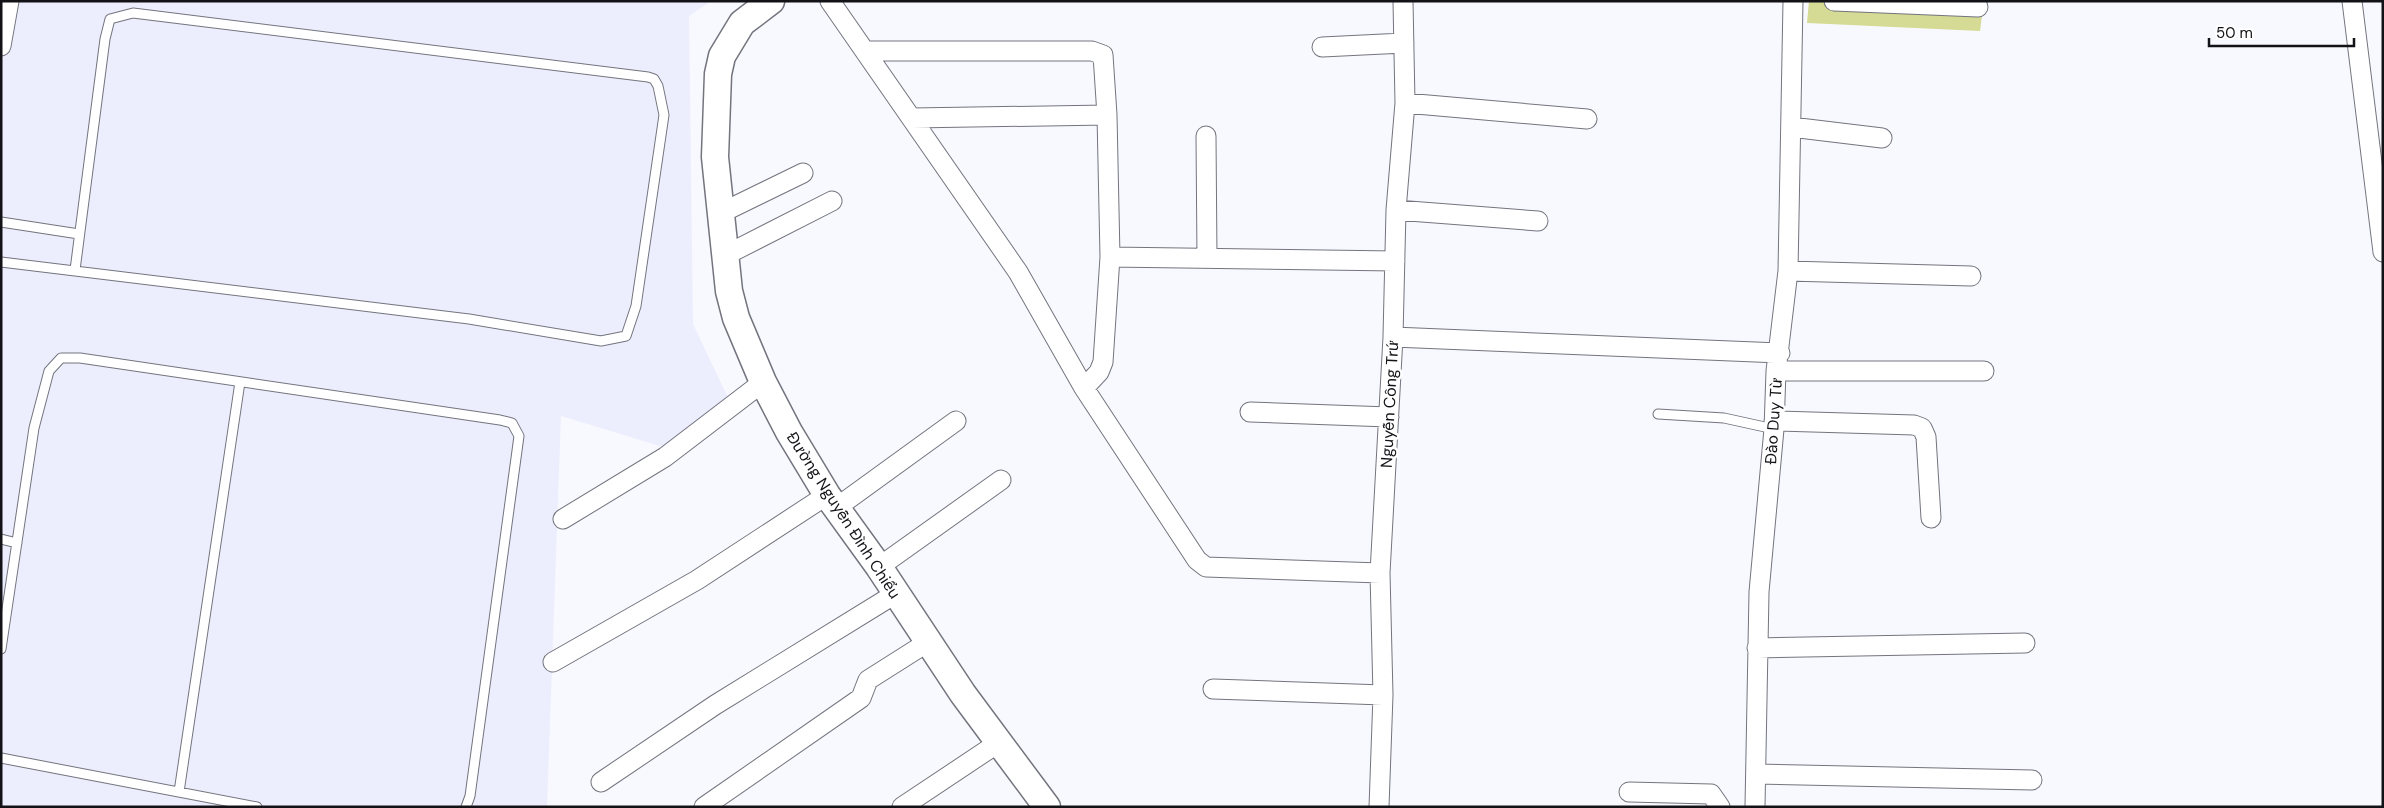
<svg xmlns="http://www.w3.org/2000/svg" width="2384" height="808" viewBox="0 0 2384 808" font-family="'DM Sans',sans-serif">
<rect width="100%" height="100%" fill="#f8f9fe"/>
<!-- built -->
<path fill="#eceefd" d="M 1,1 L 711,1 L 689,16 L 693,324 L 730,402 L 680,452 L 561,416 L 547,807 L 1,807 Z"/>
<!-- green -->
<path fill="#d5db94" d="M 1809,1 L 1984,1 L 1980,31 L 1807,23 Z"/>
<g fill="none" stroke-linecap="round" stroke-linejoin="round">
<defs>
<path id="lane" d="M 1,222 L 79,234
M 1,262 L 469,319 L 601,341 L 626,336 L 636,306 L 664,115 L 658,86 L 654,79 L 648,77 L 133,13 L 110,19 L 105,39 L 75,270
M 1658,414 L 1724,418 L 1774,429
M 1,539 L 17,543
M 1,649 L 34,428 L 49,371 L 61,358 L 80,358 L 500,420 L 512,423 L 519,436 L 470,796 L 466,807
M 1,758 L 257,807
M 179,792 L 240,382"/>
<path id="street" d="M 830,1 L 1018,272 L 1084,388 L 1197,560 L 1206,567 L 1380,573
M 1834,1 L 1978,7
M 2352,1 L 2383,252
M 1,46 L 9,1
M 1322,47 L 1404,43
M 866,51 L 1092,51 L 1103,55 L 1107,115 L 1110,257 L 1103,362 L 1099,372 L 1084,388
M 1405,103 L 1587,119
M 912,118 L 1107,115
M 1791,127 L 1882,138
M 1206,136 L 1207,258
M 1396,210 L 1538,221
M 721,213 L 803,173
M 724,256 L 832,201
M 1110,257 L 1395,261
M 1788,271 L 1971,276
M 1393,337 L 1780,353
M 1776,371 L 1984,371
M 1250,412 L 1389,417
M 1774,421 L 1914,425 L 1922,428 L 1926,437 L 1931,518
M 836,508 L 956,421
M 563,519 L 665,457 L 763,382
M 879,567 L 1001,480
M 1757,648 L 2025,643
M 553,662 L 697,580 L 827,495
M 1213,689 L 1383,695
M 1756,774 L 2032,780
M 601,782 L 715,705 L 895,594
M 1629,792 L 1711,794 L 1720,807
M 704,807 L 861,698 L 868,680 L 928,642
M 902,807 L 998,743
M 1379,807 L 1383,695 L 1380,573 L 1393,337 L 1396,210 L 1405,103 L 1403,1
M 1755,807 L 1759,592 L 1774,429 L 1776,371 L 1788,271 L 1793,1"/>
<path id="secondary" d="M 771,1 L 742,23 L 722,56 L 718,74 L 715,157 L 729,291 L 736,318 L 763,382 L 789,432 L 827,495 L 879,567 L 963,694 L 1047,807"/>
</defs>
<!-- lane casing -->
<use href="#lane" stroke="#73747e" stroke-width="11"/>
<!-- street casing -->
<use href="#street" stroke="#73747e" stroke-width="21"/>
<!-- secondary casing -->
<use href="#secondary" stroke="#73747e" stroke-width="29"/>
<!-- lane -->
<use href="#lane" stroke="#fff" stroke-width="9"/>
<!-- street -->
<use href="#street" stroke="#fff" stroke-width="19"/>
<!-- secondary -->
<use href="#secondary" stroke="#fff" stroke-width="26"/>
</g>
<g text-anchor="middle" stroke-width="5" stroke-linejoin="round" paint-order="stroke">
<!-- street labels -->
<g font-size="16" fill="#131317" stroke="#fff">
<text transform="translate(1389 404) rotate(-87)" y="6">Nguyễn Công Trứ</text>
<text transform="translate(1773 421) rotate(-86)" y="6">Đào Duy Từ</text>
<text transform="translate(844 515) rotate(57)" y="6">Đường Nguyễn Đình Chiểu</text>
</g>
</g>
<!-- border -->
<rect width="2384" height="808" fill="none" stroke="#131317" stroke-width="5"/>
<!-- scale -->
<path d="M2209 38v8h145v-8" fill="none" stroke="#131317" stroke-width="2.5"/>
<text x="2216" y="38" font-size="15" fill="#131317" stroke="#ffffff" stroke-width="4" paint-order="stroke">50 m</text>
</svg>
